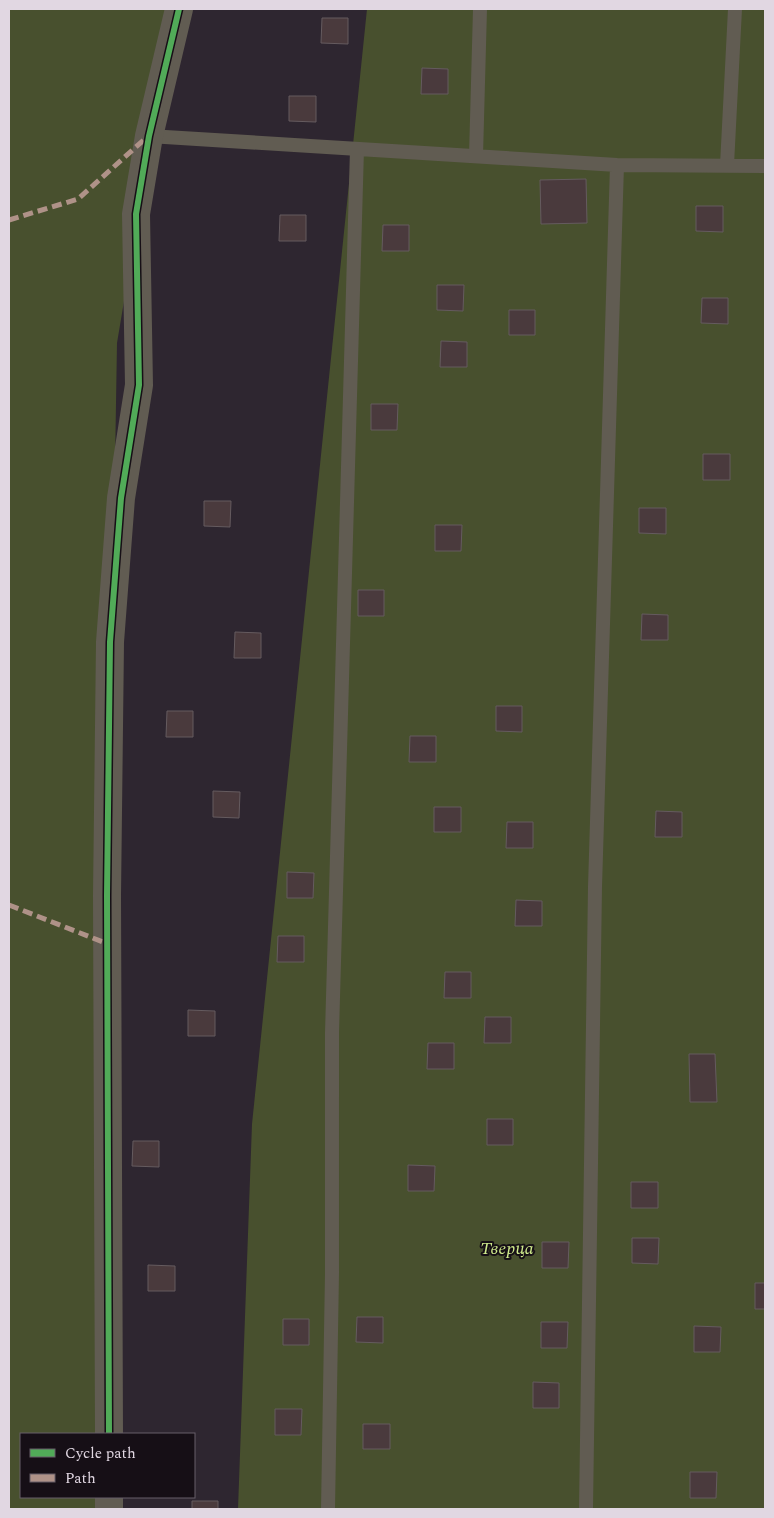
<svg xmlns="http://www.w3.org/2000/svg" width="774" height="1518" viewBox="0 0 774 1518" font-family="Spectral,serif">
<rect width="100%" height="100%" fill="#2e2630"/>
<!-- green -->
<path fill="#48502e" d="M 9,9 L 173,9 L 117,343 L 99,1434 L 21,1434 L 21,1497 L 98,1497 L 98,1509 L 9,1509 Z
M 367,9 L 765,9 L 765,1509 L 238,1509 L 252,1124 Z"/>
<!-- building -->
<path fill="#4a3a3d" stroke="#655b5f" d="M 322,18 L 348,18 L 348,44 L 321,43 Z
M 422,68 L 448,69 L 448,94 L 421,94 Z
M 289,96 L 316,96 L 316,122 L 289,121 Z
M 586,179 L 587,223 L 541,224 L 540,180 Z
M 696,206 L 723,206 L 723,232 L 696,231 Z
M 280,215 L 306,215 L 306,241 L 279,241 Z
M 383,225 L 409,225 L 409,251 L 382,251 Z
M 437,285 L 464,285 L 463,311 L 437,310 Z
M 702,298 L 728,298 L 728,324 L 701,323 Z
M 509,310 L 535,310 L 535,335 L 509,335 Z
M 441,341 L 467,342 L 467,367 L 440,367 Z
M 371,404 L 398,404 L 397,430 L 371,430 Z
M 703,454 L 730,454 L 730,480 L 703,480 Z
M 204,501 L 231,501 L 230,527 L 204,526 Z
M 639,508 L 666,508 L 666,534 L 639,533 Z
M 435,525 L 462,525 L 461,551 L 435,551 Z
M 358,590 L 384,590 L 384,616 L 358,616 Z
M 642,614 L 668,615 L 668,640 L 641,640 Z
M 235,632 L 261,633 L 261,658 L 234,658 Z
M 496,706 L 522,706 L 522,732 L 496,731 Z
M 167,711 L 193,711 L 193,737 L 166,737 Z
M 410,736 L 436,736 L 436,762 L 409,762 Z
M 213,791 L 240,792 L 239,818 L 213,817 Z
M 434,807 L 461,807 L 461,832 L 434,832 Z
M 656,811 L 682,812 L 682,837 L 655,837 Z
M 507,822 L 533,822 L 533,848 L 506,848 Z
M 287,872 L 314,873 L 313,898 L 287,898 Z
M 516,900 L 542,901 L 542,926 L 515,926 Z
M 278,936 L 304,936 L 304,962 L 277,962 Z
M 445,972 L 471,972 L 471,998 L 444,998 Z
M 188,1010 L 215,1011 L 215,1036 L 188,1036 Z
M 485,1017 L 511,1017 L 511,1043 L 484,1043 Z
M 428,1043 L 454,1043 L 454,1069 L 427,1069 Z
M 689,1054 L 715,1054 L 717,1102 L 690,1102 Z
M 487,1119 L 513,1119 L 513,1145 L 487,1145 Z
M 133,1141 L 159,1141 L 159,1167 L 132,1166 Z
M 408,1165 L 435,1166 L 434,1191 L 408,1191 Z
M 631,1182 L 658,1182 L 658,1208 L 631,1208 Z
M 632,1238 L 659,1238 L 658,1264 L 632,1263 Z
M 542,1242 L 569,1242 L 568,1268 L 542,1268 Z
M 148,1265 L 175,1266 L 175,1291 L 148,1291 Z
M 755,1283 L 765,1283 L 765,1309 L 755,1309 Z
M 357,1317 L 383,1317 L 383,1343 L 356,1342 Z
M 283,1319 L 309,1319 L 309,1345 L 283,1345 Z
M 541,1322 L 568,1322 L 567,1348 L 541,1348 Z
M 694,1326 L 721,1327 L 720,1352 L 694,1352 Z
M 533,1382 L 559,1383 L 559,1408 L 533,1408 Z
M 275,1409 L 302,1409 L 301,1435 L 275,1435 Z
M 363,1424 L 390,1424 L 390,1449 L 363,1449 Z
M 690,1472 L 717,1472 L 716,1498 L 690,1498 Z
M 192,1501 L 218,1501 L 218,1509 L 192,1509 Z"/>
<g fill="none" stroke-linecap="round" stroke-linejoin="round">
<!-- service -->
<path stroke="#615c52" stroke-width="14" d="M 149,136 L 617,165 L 765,166
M 476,156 L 480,9
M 727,165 L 735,9
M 328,1509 L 332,1273 L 332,1033 L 357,149
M 586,1509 L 595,887 L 617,165"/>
<!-- minor -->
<path stroke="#615c52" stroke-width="28" d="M 109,1434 L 107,896 L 110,642 L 121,498 L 139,385 L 136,214 L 149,136 L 179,9
M 109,1497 L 109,1509"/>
<!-- quiet -->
<path stroke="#af9288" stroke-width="5" stroke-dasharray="10 5" stroke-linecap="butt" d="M 9,220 L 78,199 L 147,137
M 9,905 L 108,944"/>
<defs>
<path id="cycleway" d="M 109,1434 L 107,896 L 110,642 L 121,498 L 139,385 L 136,214 L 149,136 L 179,9"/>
</defs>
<!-- cycleway casing -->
<use href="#cycleway" stroke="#160f16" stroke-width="9"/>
<!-- cycleway -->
<use href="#cycleway" stroke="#51ab58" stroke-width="6"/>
</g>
<g text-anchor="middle" stroke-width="4" stroke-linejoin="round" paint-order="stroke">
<!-- park labels -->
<g font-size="18" font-style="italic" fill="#cfea8c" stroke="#160f16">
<text x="507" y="1254">Тверца</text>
</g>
</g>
<!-- border -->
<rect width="774" height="1518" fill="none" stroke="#e1d7e2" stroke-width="20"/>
<!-- legend -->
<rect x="20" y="1433" width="175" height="65" fill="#160f16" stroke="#675f68"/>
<rect x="30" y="1449" width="25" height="8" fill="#51ab58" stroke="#675f68"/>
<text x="65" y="1458" font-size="15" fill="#e1d7e2">Cycle path</text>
<rect x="30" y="1474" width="25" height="8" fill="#af9288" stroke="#675f68"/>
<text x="65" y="1483" font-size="15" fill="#e1d7e2">Path</text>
</svg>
